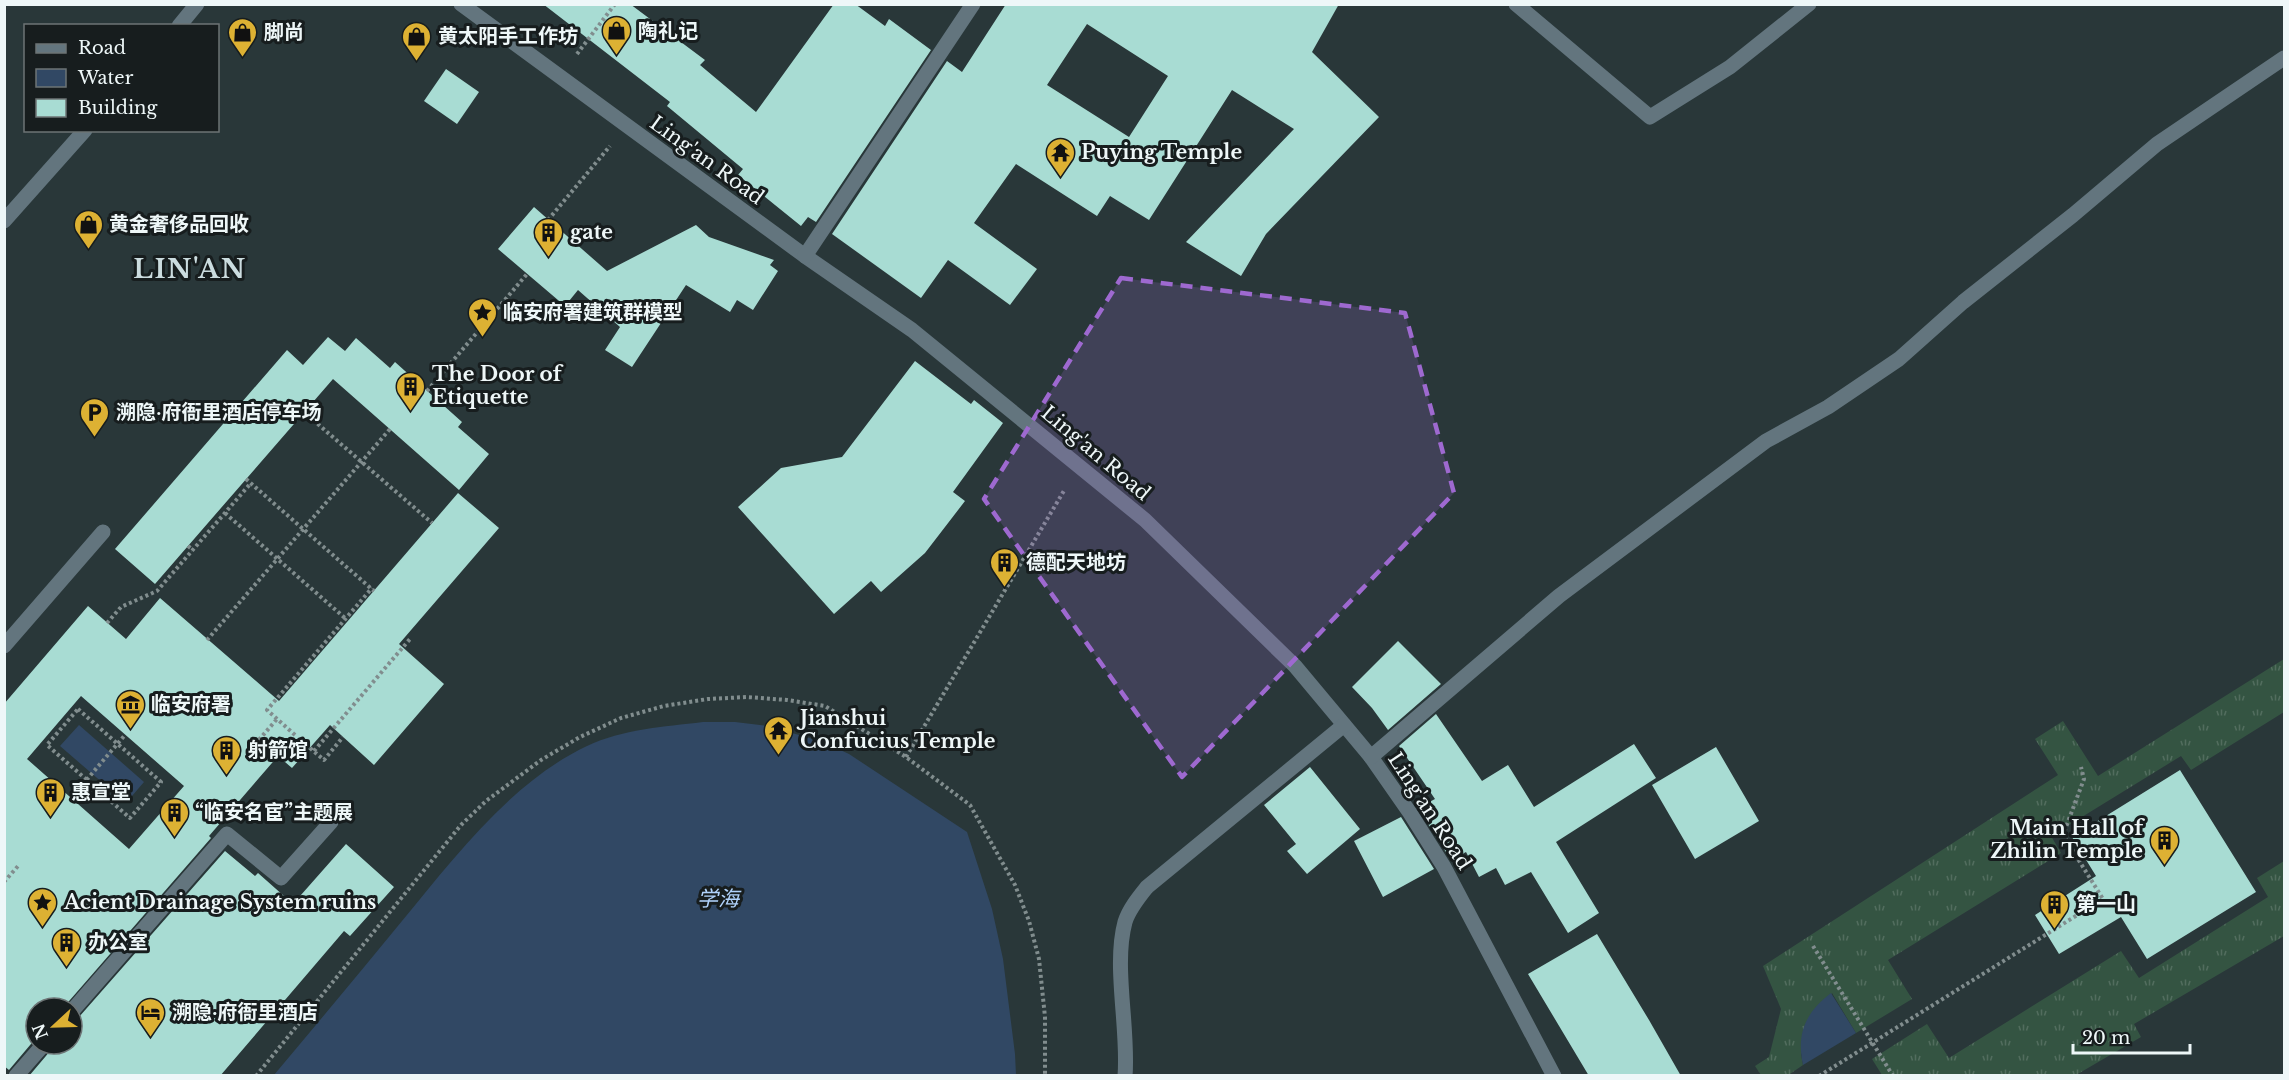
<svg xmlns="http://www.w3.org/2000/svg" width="2289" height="1080" viewBox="0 0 2289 1080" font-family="'Libre Baskerville','Noto Sans SC',serif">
<defs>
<pattern id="grass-tufts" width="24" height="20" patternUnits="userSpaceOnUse" patternTransform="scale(1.5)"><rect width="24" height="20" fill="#345442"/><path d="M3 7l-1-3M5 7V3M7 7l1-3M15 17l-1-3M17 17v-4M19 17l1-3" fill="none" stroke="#526d5e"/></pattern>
</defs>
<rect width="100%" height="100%" fill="#293739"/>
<!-- grass -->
<path fill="url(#grass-tufts)" d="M 2284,659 L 2284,712 L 2191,770 L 2181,756 L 2051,836 L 2061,853 L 1888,960 L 1912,999 L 1856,1033 L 1832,993 L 1801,1054 L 1803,1065 L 1787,1076 L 1761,1075 L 1755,1066 L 1769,1057 L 1781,1009 L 1763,966 L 2058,775 L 2035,739 L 2063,721 L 2098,776 Z
M 2284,861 L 2284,936 L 2134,1024 L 2141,1037 L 2076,1075 L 1882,1075 L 1872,1059 L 1927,1024 L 1949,1058 L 2121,951 L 2139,978 L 2268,897 L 2257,878 Z"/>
<!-- water -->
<path fill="#314864" d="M 703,722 L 735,722 L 768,726 L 823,742 L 849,754 L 967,832 L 992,909 L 1003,959 L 1015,1054 L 1016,1075 L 274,1075 C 317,1024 360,972 402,921 C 454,858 511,782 587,746 C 623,729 663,727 703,722 Z
M 79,725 L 144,782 L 126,803 L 60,746 Z
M 1831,993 L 1856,1033 L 1803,1065 C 1796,1033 1806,1012 1831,993 Z"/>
<!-- building -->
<path fill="#a8dcd3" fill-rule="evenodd" d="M 543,4 L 630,4 L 705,60 L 700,65 L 756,112 L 834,4 L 855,4 L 885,26 L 889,19 L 931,50 L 816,222 L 808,217 L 801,226 L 738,175 L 743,169 L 667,106 L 670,102 Z
M 1006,4 L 1339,4 L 1312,52 L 1379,117 L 1266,234 L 1241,276 L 1186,242 L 1294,129 L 1232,90 L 1149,220 L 1110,196 L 1097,216 L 1016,164 L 974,223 L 1037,269 L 1010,305 L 948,260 L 921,298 L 832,234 L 947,61 L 962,72 ZM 1087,24 L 1168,76 L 1129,137 L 1047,85 Z
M 446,69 L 479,92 L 457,124 L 424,101 Z
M 534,207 L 607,271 L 696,225 L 709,237 L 774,260 L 770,265 L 778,271 L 753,310 L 737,300 L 730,312 L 686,285 L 632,367 L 605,350 L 620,327 L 578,290 L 565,306 L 498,249 Z
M 328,337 L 345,351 L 356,338 L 390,368 L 395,362 L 462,422 L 458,427 L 489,454 L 459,490 L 333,379 L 155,584 L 115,549 L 287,350 L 303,365 Z
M 915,361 L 971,404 L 974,400 L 1003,423 L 953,492 L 965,501 L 925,553 L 881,592 L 871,581 L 834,614 L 738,507 L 781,468 L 842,457 Z
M 458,493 L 499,528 L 399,644 L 444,684 L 374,765 L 330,725 L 292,768 L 278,756 L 209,836 L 211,838 L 63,1008 L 36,1008 L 36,1038 L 9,1070 L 4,1066 L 4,704 L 88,606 L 126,639 L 160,598 L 279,701 ZM 81,696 L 184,786 L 129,849 L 27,759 Z
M 1398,641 L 1441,684 L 1388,730 L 1372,708 L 1352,687 Z
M 1436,714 L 1482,781 L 1508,765 L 1534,807 L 1634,744 L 1656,778 L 1556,842 L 1599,913 L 1568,933 L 1531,872 L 1505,885 L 1496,868 L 1479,877 L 1466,852 L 1451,860 L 1418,808 L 1435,799 L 1399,746 Z
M 1716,747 L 1759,821 L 1695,859 L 1652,785 Z
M 1310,767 L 1360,829 L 1307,874 L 1287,851 L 1296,844 L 1264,805 Z
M 2180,770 L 2256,892 L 2147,959 L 2121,917 L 2059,954 L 2035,915 L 2096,876 L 2072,837 Z
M 1401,817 L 1434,869 L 1383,897 L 1354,841 Z
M 346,844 L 394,887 L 350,936 L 344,931 L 220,1076 L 29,1076 L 51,1050 L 54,1044 L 72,1044 L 72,1021 L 79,1017 L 225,851 L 255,876 L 258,873 L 293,904 Z
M 1597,934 L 1649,1020 L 1681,1076 L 1589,1076 L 1528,974 Z"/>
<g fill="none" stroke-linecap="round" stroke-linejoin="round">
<!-- path -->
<path stroke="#818d8e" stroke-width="4" stroke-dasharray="3 3" stroke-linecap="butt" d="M 577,54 L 615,4
M 548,220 L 610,146
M 427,391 L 527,274
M 304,412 L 432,523
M 246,479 L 374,591
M 225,513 L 346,619
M 188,546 L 193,550
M 107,623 L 121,607 L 157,591 L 251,483
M 207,640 L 390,429
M 78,709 L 161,782 L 130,818 L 47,745 Z
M 295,735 L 267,710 L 372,588
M 310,748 L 324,760 L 343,737
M 251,749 L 277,719
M 314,751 L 410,639
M 906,757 L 1065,489
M 71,798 L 125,735
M 4,882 L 18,866
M 1813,946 L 1893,1076
M 256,1076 L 461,825 L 486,801 L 541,760 L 580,737 L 621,718 L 664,706 L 708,699 L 747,697 L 787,700 L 825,706 L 906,757 L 970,805 L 1015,885 L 1029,921 L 1039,959 L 1045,1017 L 1045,1076
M 1819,1076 L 2103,899 L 2063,835 L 2084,779 L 2081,767"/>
<!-- service -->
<path stroke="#63757e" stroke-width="15" d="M 1516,4 L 1650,117 L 1730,67 L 1809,4
M 72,1011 L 227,834 L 281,878 L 331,822
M 16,1076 L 44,1044"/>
<!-- pedestrian -->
<path stroke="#63757e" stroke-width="15" d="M 461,4 L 805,256 L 912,330 L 1145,520 L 1295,666 L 1371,757 L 1410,813 L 1444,867 L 1554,1076
M 4,646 L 103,532"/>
<!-- minor -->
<path stroke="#63757e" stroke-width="15" d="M 179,26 L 197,4
M 4,221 L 85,130
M 805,256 L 973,4
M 1371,757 L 1559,596 L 1766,441 L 1828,407 L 1899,359 L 1963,302 L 2073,215 L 2157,144 L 2284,58
M 1125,1076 C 1129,1029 1113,966 1125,922 C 1129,909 1139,897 1147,887 L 1344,725"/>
</g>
<!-- marked area -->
<path fill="#9e69d0" fill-opacity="0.2" stroke="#9e69d0" stroke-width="4.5" stroke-dasharray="12 8" stroke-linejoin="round" d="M 1121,278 L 1405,313 L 1454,493 L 1182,777 L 984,499 Z"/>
<!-- icons -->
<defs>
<symbol id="shop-pin" viewBox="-11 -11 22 30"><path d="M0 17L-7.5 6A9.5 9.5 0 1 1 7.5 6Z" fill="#ddb133" stroke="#171d1e"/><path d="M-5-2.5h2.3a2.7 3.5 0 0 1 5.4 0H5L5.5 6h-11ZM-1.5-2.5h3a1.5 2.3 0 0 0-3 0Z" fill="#111"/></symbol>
<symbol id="temple-pin" viewBox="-11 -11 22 30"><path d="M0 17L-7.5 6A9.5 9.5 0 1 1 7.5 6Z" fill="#ddb133" stroke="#171d1e"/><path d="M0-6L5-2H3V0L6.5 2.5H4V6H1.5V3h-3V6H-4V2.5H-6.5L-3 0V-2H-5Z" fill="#111"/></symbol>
<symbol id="building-pin" viewBox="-11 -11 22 30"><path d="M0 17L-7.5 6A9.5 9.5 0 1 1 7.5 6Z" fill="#ddb133" stroke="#171d1e"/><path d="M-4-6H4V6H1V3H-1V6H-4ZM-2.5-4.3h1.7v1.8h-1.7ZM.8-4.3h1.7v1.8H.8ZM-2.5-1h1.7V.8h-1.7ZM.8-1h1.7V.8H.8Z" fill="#111"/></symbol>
<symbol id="sight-pin" viewBox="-11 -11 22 30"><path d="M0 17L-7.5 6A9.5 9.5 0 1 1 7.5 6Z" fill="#ddb133" stroke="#171d1e"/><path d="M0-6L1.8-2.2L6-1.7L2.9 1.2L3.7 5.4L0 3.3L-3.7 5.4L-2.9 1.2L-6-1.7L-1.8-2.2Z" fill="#111"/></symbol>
<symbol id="parking-pin" viewBox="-11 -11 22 30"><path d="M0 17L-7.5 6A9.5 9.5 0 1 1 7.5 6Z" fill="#ddb133" stroke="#171d1e"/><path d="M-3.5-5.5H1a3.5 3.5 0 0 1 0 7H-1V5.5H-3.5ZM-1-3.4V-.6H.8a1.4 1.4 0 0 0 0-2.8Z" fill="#111"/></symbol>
<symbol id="museum-pin" viewBox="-11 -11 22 30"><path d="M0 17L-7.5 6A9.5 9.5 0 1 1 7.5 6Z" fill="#ddb133" stroke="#171d1e"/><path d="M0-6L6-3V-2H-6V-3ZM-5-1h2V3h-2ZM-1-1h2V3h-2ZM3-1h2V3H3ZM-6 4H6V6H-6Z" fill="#111"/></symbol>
<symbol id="hotel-pin" viewBox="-11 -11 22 30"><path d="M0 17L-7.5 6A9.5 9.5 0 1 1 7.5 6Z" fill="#ddb133" stroke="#171d1e"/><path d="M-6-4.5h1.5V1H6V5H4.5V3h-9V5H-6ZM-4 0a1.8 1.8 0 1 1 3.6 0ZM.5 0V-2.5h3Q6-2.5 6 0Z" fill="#111"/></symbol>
</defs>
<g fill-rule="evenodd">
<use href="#shop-pin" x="600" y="14" width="33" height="45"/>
<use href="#shop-pin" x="226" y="16" width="33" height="45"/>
<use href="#shop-pin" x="400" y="20" width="33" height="45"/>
<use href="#temple-pin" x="1044" y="136" width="33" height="45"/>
<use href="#shop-pin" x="72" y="208" width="33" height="45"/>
<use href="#building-pin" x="532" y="216" width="33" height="45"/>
<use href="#sight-pin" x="466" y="296" width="33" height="45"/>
<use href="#building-pin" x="394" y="370" width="33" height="45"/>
<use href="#parking-pin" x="78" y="396" width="33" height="45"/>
<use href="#building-pin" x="988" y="546" width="33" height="45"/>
<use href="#museum-pin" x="114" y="688" width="33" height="45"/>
<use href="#temple-pin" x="762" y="714" width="33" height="45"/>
<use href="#building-pin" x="210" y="734" width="33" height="45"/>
<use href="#building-pin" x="34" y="776" width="33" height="45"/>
<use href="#building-pin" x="158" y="796" width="33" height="45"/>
<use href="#building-pin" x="2148" y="824" width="33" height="45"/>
<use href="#sight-pin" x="26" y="886" width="33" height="45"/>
<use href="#building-pin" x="2038" y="888" width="33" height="45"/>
<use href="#building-pin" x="50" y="926" width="33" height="45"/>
<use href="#hotel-pin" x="134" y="996" width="33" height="45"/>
</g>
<g text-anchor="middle" stroke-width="6" stroke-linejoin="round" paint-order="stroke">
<!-- poi labels -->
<g font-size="20" font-weight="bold" fill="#eef7f8" stroke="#171d1e" text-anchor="start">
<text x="638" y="38">陶礼记</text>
<text x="264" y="39">脚尚</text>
<text x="438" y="43">黄太阳手工作坊</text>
<text x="1081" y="159">Puying Temple</text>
<text x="109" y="231">黄金奢侈品回收</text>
<text x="570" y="239">gate</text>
<text x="503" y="319">临安府署建筑群模型</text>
<text x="432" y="381">The Door of<tspan x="432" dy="23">Etiquette</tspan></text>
<text x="116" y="419">溯隐·府衙里酒店停车场</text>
<text x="1026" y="569">德配天地坊</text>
<text x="151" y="711">临安府署</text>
<text x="800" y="725">Jianshui<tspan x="800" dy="23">Confucius Temple</tspan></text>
<text x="248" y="757">射箭馆</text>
<text x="71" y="799">惠宣堂</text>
<text x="195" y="819">“临安名宦”主题展</text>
<text x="2143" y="835" text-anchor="end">Main Hall of<tspan x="2143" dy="23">Zhilin Temple</tspan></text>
<text x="64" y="909">Acient Drainage System ruins</text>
<text x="2076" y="911">第一山</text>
<text x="88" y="949">办公室</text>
<text x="172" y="1019">溯隐·府衙里酒店</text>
</g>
<!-- street labels -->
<g font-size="20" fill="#eef7f8" stroke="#171d1e">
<text transform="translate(707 160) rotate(36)" y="7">Ling'an Road</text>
<text transform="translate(1096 453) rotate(40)" y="7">Ling'an Road</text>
<text transform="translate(1430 811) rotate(57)" y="7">Ling'an Road</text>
</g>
<!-- water labels -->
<g font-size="21" font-style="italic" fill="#b0d2fb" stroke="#171d1e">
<text x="718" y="906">学海</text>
</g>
<!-- district labels -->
<g font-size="26" font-weight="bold" letter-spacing="1.5" fill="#cbdcdf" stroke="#171d1e">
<text x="190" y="278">LIN'AN</text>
</g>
</g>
<!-- border -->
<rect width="2289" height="1080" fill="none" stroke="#eef7f8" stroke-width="12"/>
<!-- legend -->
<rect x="24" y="24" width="195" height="108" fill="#171d1e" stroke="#6d7475" stroke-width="1.5"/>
<rect x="36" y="44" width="30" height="9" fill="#63757e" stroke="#6d7475" stroke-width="1.5"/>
<text x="78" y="54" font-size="18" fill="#eef7f8">Road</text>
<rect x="36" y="69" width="30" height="18" fill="#314864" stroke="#6d7475" stroke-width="1.5"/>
<text x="78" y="84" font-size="18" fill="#eef7f8">Water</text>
<rect x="36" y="99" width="30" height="18" fill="#a8dcd3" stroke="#6d7475" stroke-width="1.5"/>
<text x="78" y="114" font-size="18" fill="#eef7f8">Building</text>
<!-- north arrow -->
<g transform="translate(54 1026) rotate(248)"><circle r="28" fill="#171d1e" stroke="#6d7475" stroke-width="1.5"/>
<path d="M0-4.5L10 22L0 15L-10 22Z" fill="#ddb133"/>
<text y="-9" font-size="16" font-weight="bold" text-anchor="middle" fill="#eef7f8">N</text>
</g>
<!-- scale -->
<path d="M2073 1044v9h117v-9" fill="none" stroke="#eef7f8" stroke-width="3"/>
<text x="2082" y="1044" font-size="18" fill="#eef7f8" stroke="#171d1e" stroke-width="4.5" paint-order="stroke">20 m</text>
</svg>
